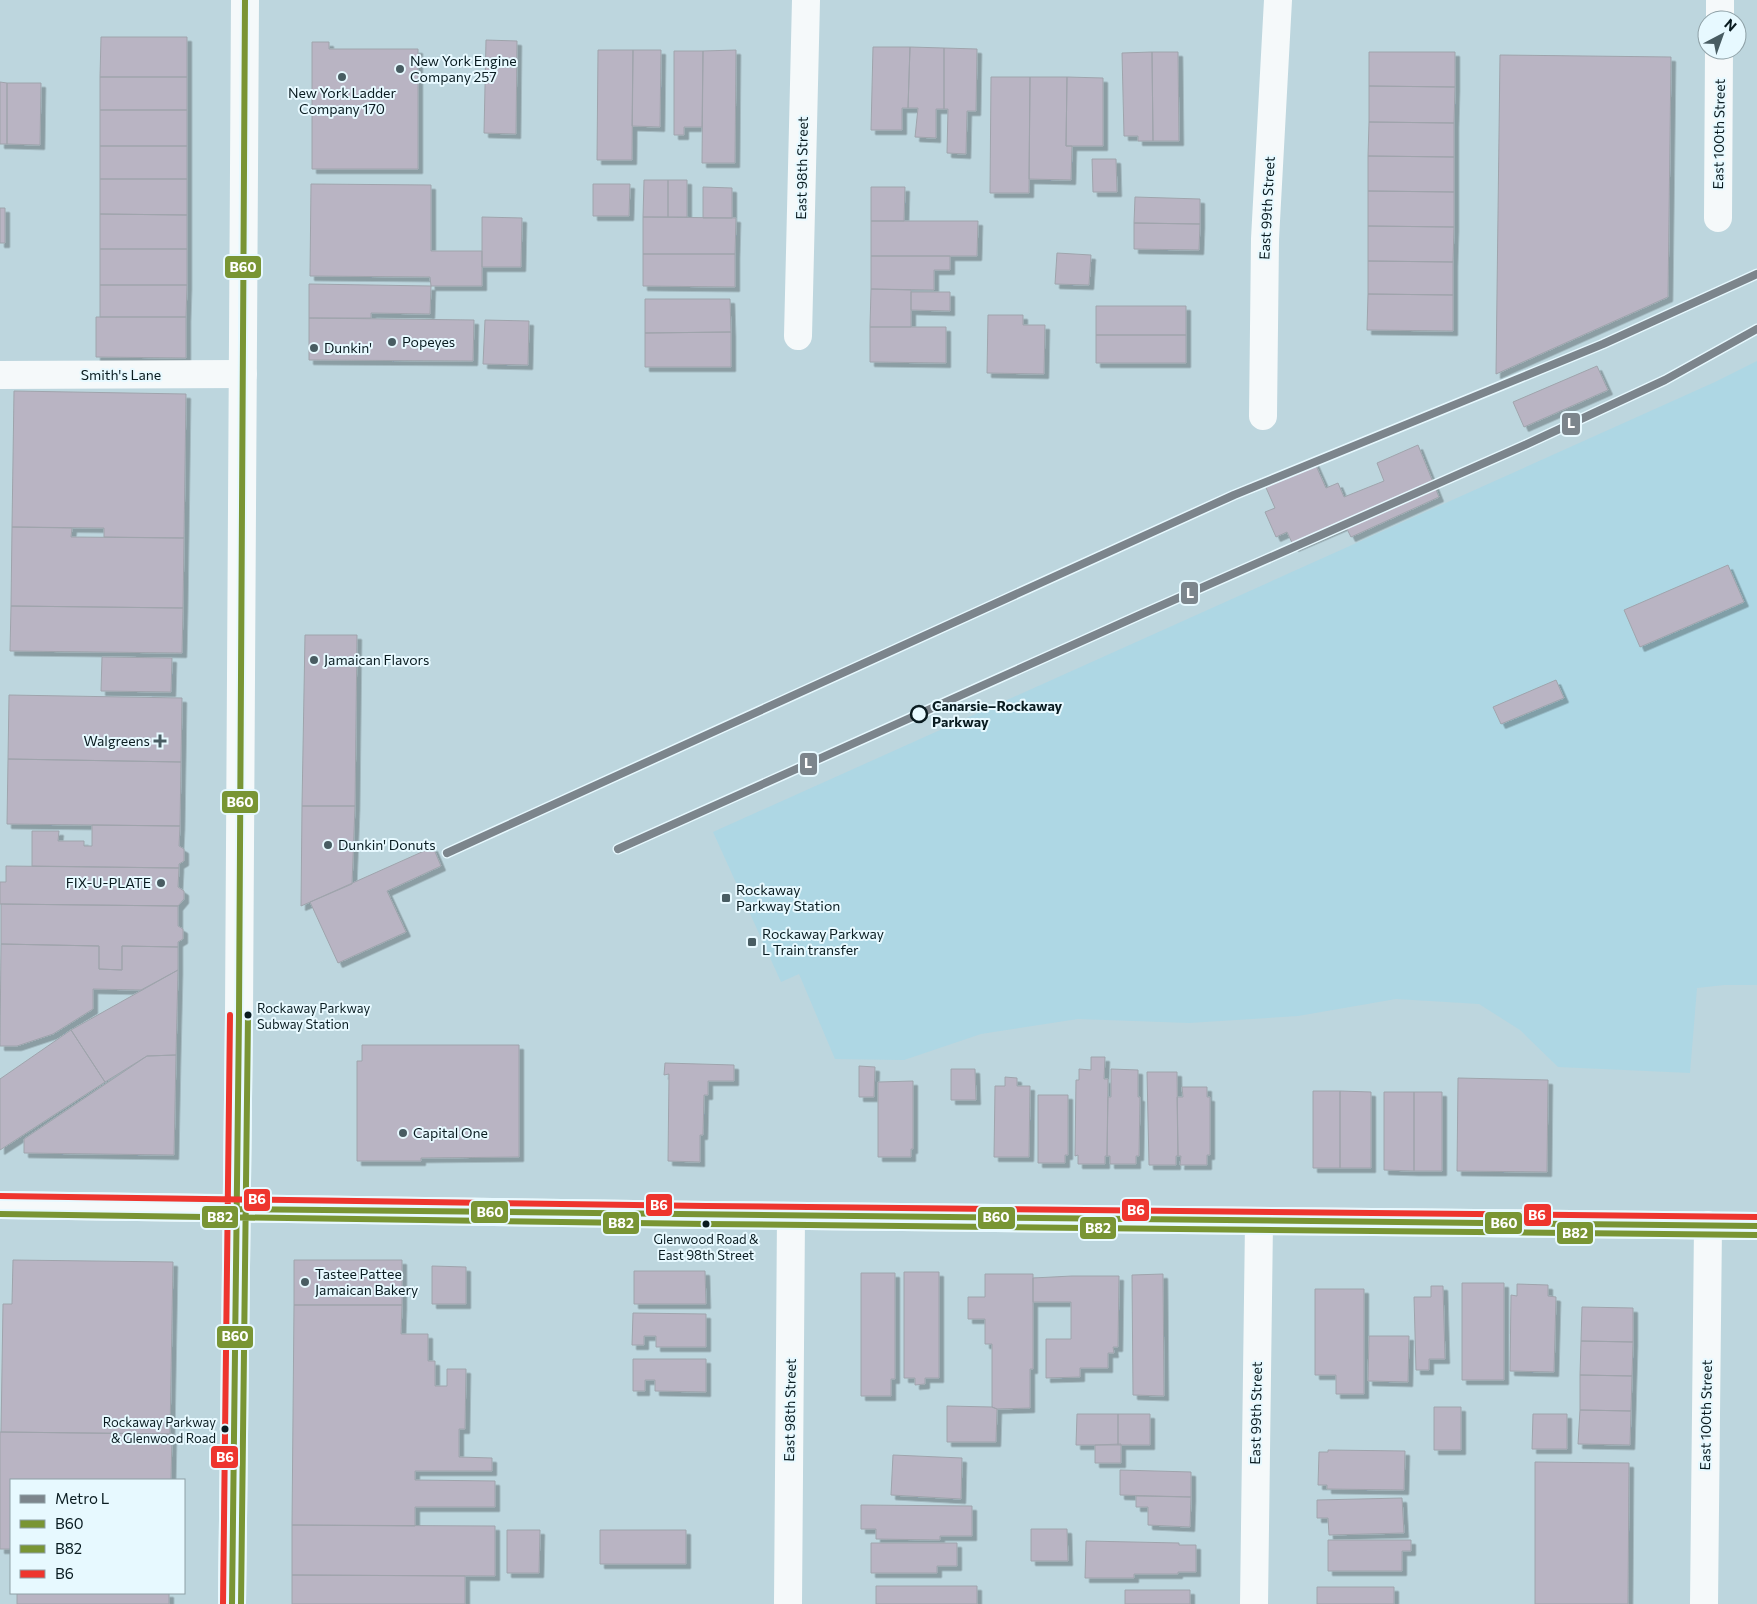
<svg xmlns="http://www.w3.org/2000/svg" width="1757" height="1604" viewBox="0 0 1757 1604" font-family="Commissioner,sans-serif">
<defs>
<filter id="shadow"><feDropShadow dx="4.5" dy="4.5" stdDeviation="0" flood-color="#0004"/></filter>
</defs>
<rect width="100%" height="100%" fill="#bdd6de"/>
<!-- built -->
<path fill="#aed7e4" d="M 1757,361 L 1757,985 L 1724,985 L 1697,988 L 1690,1073 L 1558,1067 L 1520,1030 L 1479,1004 L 1396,999 L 1298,1016 L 1189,1023 L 1078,1019 L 981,1034 L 904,1060 L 835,1059 L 799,974 L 781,982 L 713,832 L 1715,382 Z"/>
<!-- building -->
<path fill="#b9b4c3" stroke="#9fa4ac" filter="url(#shadow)" d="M 101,37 L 187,37 L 187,77 L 100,77 Z
M 486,40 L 517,41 L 516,134 L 484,133 Z
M 312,42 L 329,42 L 329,49 L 418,49 L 418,169 L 312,169 Z
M 873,47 L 910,47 L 908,108 L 902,108 L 902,130 L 871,130 Z
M 910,47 L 944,48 L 944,109 L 936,109 L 936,138 L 915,137 L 918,108 L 908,108 Z
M 944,48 L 977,49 L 976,111 L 967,111 L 966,154 L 947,153 L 948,109 L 944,109 Z
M 598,50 L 633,50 L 632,160 L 597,160 Z
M 633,50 L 661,50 L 660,127 L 632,126 Z
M 736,50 L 735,163 L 702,163 L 703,51 Z
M 674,51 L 703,51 L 702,127 L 684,127 L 684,135 L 674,135 Z
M 1152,52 L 1153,141 L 1138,141 L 1138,136 L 1124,136 L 1122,53 Z
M 1152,52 L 1178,52 L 1179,141 L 1153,141 Z
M 1369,52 L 1455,52 L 1455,87 L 1369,86 Z
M 1500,55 L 1671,57 L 1668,297 L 1496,374 Z
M 100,77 L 187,77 L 187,110 L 100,110 Z
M 991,77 L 1030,77 L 1029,193 L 990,193 Z
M 1030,77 L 1067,77 L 1066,146 L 1072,146 L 1071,180 L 1029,179 Z
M 1067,77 L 1103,78 L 1103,146 L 1066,146 Z
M 0,82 L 7,83 L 7,144 L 0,144 Z
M 7,83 L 41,83 L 40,145 L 7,144 Z
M 1369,86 L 1455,87 L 1454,123 L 1369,122 Z
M 100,110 L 187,110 L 187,146 L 100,146 Z
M 1369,122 L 1454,123 L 1454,157 L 1368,156 Z
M 100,146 L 187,146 L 187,179 L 100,179 Z
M 1368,156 L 1454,157 L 1454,192 L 1368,191 Z
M 1092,159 L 1116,159 L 1117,192 L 1093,192 Z
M 100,179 L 187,179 L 187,215 L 100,214 Z
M 644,180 L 668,180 L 668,217 L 643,217 Z
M 668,180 L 687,180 L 687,217 L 668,217 Z
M 311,184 L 431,185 L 431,251 L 482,251 L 482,286 L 431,286 L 430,277 L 310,276 Z
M 593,184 L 630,184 L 629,216 L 593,216 Z
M 703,187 L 732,188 L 732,218 L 703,218 Z
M 871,187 L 905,187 L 904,221 L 871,221 Z
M 1368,191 L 1454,192 L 1454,227 L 1368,226 Z
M 1135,197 L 1200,199 L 1200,224 L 1134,223 Z
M 0,208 L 5,208 L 5,243 L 0,243 Z
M 100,214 L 187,215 L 187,249 L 100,249 Z
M 482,217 L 522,218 L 521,267 L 482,267 Z
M 643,217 L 736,218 L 735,254 L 643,254 Z
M 871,221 L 978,221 L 977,256 L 871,256 Z
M 1134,223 L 1200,224 L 1199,250 L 1134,249 Z
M 1368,226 L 1454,227 L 1453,262 L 1368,261 Z
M 100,249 L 187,249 L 187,285 L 100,285 Z
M 1057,253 L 1091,255 L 1089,285 L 1055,284 Z
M 643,254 L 735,254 L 735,287 L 643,286 Z
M 871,256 L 950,256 L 950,270 L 934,270 L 934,290 L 871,289 Z
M 1368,261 L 1453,262 L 1453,295 L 1368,294 Z
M 309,284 L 431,286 L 430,314 L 371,313 L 371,318 L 309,318 Z
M 100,285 L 187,285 L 186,317 L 100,317 Z
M 871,289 L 911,290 L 911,327 L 870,327 Z
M 911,292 L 950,292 L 950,311 L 911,310 Z
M 1368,294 L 1453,295 L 1453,331 L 1367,330 Z
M 645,299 L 730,299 L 731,332 L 645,333 Z
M 1096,306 L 1186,306 L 1186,335 L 1096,335 Z
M 988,315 L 1023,315 L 1023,325 L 1045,325 L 1044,374 L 987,373 Z
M 96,317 L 186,317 L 186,358 L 96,357 Z
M 309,318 L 474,320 L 473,361 L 309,360 Z
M 485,320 L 529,321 L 528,365 L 483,364 Z
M 870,327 L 946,327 L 946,363 L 870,362 Z
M 731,332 L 731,367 L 645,367 L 645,333 Z
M 1096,335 L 1186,335 L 1186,363 L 1096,363 Z
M 1597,366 L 1608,390 L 1524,427 L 1513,402 Z
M 14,391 L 186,394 L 184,538 L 104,537 L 104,528 L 12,527 Z
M 1418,445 L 1439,497 L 1351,537 L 1345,525 L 1294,547 L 1287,532 L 1276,537 L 1265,512 L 1275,508 L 1263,481 L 1313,459 L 1326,488 L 1338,483 L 1344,497 L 1384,481 L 1377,463 Z
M 12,527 L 72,528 L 71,537 L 184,538 L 183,608 L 11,606 Z
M 1728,565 L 1744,602 L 1640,647 L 1624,610 Z
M 11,606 L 183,608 L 182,653 L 10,651 Z
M 305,635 L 357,635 L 355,806 L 302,806 Z
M 102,657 L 172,658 L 171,692 L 101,691 Z
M 1556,680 L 1564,698 L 1501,724 L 1493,707 Z
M 9,695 L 182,698 L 181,762 L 8,759 Z
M 8,759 L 181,762 L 180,826 L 7,824 Z
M 302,806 L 355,806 L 352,884 L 301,906 Z
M 92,825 L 180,826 L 179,846 L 184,849 L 184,861 L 179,864 L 179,868 L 32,866 L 32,831 L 59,831 L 58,841 L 84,841 L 84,846 L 92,846 Z
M 433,847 L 441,866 L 387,891 L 406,932 L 338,963 L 310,902 Z
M 6,866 L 179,868 L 178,887 L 184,891 L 184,899 L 178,906 L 0,904 L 0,882 L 6,882 Z
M 1,904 L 178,906 L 178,926 L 183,929 L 183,939 L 178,942 L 178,947 L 122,946 L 122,970 L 99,969 L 99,946 L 1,944 Z
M 1,944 L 99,946 L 99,969 L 122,970 L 122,946 L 178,947 L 178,970 L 141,990 L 93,989 L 93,1009 L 53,1034 L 17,1046 L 0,1046 Z
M 178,970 L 176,1055 L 147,1056 L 105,1082 L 71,1030 Z
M 71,1030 L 105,1082 L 0,1150 L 0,1079 Z
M 362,1045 L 519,1045 L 519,1157 L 421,1158 L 421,1161 L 357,1161 L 357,1061 L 362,1061 Z
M 176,1055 L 174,1155 L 24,1153 L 24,1139 L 147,1056 Z
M 1091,1057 L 1105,1057 L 1104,1079 L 1108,1079 L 1107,1156 L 1105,1156 L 1105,1164 L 1078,1164 L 1078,1155 L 1075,1156 L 1076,1080 L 1079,1080 L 1079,1069 L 1091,1070 Z
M 665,1063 L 734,1065 L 734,1081 L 708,1081 L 708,1095 L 704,1095 L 703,1135 L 700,1135 L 700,1162 L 668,1161 L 669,1074 L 664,1075 Z
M 859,1066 L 875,1067 L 874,1097 L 859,1097 Z
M 951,1069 L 975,1069 L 976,1100 L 951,1100 Z
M 1111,1069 L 1138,1070 L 1138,1097 L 1140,1097 L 1139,1156 L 1136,1156 L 1136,1164 L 1110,1164 L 1110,1156 L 1107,1156 L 1108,1097 L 1111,1097 Z
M 1147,1072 L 1177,1072 L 1178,1156 L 1176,1156 L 1176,1165 L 1149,1165 Z
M 1005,1077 L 1017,1078 L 1017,1086 L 1030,1086 L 1029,1157 L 994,1157 L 995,1086 L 1005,1086 Z
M 1458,1078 L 1548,1080 L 1547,1172 L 1457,1171 Z
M 913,1081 L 913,1149 L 911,1149 L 911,1157 L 878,1157 L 878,1082 Z
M 1182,1087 L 1207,1087 L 1207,1097 L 1210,1097 L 1210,1155 L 1207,1155 L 1207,1165 L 1180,1165 L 1181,1156 L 1178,1156 L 1177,1097 L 1183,1097 Z
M 1313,1091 L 1340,1091 L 1340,1168 L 1313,1168 Z
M 1340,1091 L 1371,1092 L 1371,1168 L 1340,1168 Z
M 1384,1092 L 1414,1092 L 1414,1171 L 1384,1170 Z
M 1414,1092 L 1442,1092 L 1442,1171 L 1414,1171 Z
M 1038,1095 L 1068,1095 L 1068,1155 L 1065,1155 L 1065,1163 L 1038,1163 Z
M 13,1260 L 173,1262 L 170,1434 L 1,1432 L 3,1304 L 12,1304 Z
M 294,1260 L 402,1260 L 402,1305 L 294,1305 Z
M 432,1266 L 466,1267 L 466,1304 L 432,1304 Z
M 634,1271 L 705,1271 L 706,1304 L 634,1304 Z
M 904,1272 L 939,1272 L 939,1378 L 925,1378 L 925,1384 L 915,1385 L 915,1378 L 904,1378 Z
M 861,1273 L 895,1273 L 895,1379 L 891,1379 L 891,1396 L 861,1396 Z
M 985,1274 L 1033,1274 L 1033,1369 L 1030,1369 L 1030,1408 L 997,1409 L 992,1407 L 992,1344 L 985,1344 L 985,1319 L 968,1319 L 968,1297 L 985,1297 Z
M 1163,1274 L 1164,1396 L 1133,1395 L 1132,1275 Z
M 1072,1276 L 1119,1276 L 1118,1347 L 1113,1347 L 1114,1353 L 1108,1353 L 1108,1368 L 1080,1368 L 1080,1377 L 1046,1378 L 1046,1339 L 1071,1339 L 1071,1302 L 1033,1302 L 1033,1278 Z
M 1462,1283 L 1504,1283 L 1504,1380 L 1462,1380 Z
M 1517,1284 L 1548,1285 L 1548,1296 L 1556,1297 L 1554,1372 L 1510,1371 L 1511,1295 L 1517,1296 Z
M 1431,1286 L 1443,1286 L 1445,1359 L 1429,1359 L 1429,1370 L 1416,1370 L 1414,1297 L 1431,1297 Z
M 1315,1289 L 1364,1289 L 1364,1394 L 1336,1394 L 1336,1375 L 1315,1375 Z
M 294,1305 L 402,1305 L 401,1334 L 428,1334 L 428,1361 L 435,1361 L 435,1386 L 447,1386 L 447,1369 L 466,1369 L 465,1429 L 459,1429 L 459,1457 L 492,1458 L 492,1471 L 415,1471 L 415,1480 L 495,1481 L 495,1507 L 415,1507 L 415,1526 L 292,1525 Z
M 1582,1307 L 1633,1308 L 1633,1342 L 1581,1341 Z
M 633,1313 L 706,1314 L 706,1347 L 656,1347 L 656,1336 L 644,1336 L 644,1345 L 632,1345 Z
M 1369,1336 L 1409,1336 L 1408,1382 L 1368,1381 Z
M 1581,1341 L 1633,1342 L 1632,1376 L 1580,1375 Z
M 633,1359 L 706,1359 L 706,1392 L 655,1391 L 655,1380 L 645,1380 L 645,1391 L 633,1391 Z
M 1580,1375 L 1632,1376 L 1631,1411 L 1580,1410 Z
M 947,1406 L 992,1407 L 997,1409 L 996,1442 L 947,1442 Z
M 1434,1407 L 1461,1407 L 1461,1450 L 1434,1450 Z
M 1580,1410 L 1631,1411 L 1630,1445 L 1578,1444 Z
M 1077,1414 L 1118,1414 L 1118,1445 L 1076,1445 Z
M 1118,1414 L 1150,1414 L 1150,1445 L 1118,1445 Z
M 1533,1414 L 1567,1414 L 1567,1449 L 1532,1449 Z
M 0,1432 L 172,1434 L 171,1480 L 11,1480 L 11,1549 L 0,1549 Z
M 1121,1444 L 1121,1463 L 1095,1463 L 1095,1445 Z
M 1328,1450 L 1405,1451 L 1404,1490 L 1327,1489 L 1327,1485 L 1318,1485 L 1319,1452 L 1328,1452 Z
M 893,1455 L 962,1458 L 961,1499 L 891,1495 Z
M 1535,1462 L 1629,1463 L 1628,1604 L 1535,1604 Z
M 1120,1470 L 1191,1472 L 1191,1497 L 1120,1495 Z
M 1136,1496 L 1191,1497 L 1190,1527 L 1148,1525 L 1148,1507 L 1136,1507 Z
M 1402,1498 L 1404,1533 L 1329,1535 L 1328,1518 L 1317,1518 L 1317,1500 Z
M 861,1505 L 972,1506 L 972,1536 L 940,1536 L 940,1540 L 876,1539 L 876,1529 L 861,1529 Z
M 292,1525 L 495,1526 L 495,1576 L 292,1575 Z
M 1031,1529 L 1067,1529 L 1068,1561 L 1031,1561 Z
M 507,1530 L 540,1530 L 539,1573 L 507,1573 Z
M 600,1530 L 686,1530 L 686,1564 L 600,1564 Z
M 1328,1540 L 1411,1540 L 1411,1551 L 1402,1551 L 1402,1571 L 1328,1571 Z
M 1086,1541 L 1179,1543 L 1179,1545 L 1196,1545 L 1196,1572 L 1178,1572 L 1178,1574 L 1134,1574 L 1134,1578 L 1085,1578 Z
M 871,1543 L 957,1543 L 957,1566 L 937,1566 L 937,1573 L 871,1573 Z
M 292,1575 L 465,1576 L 465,1604 L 292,1604 Z
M 876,1586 L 977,1586 L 977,1604 L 876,1604 Z
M 1317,1587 L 1394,1587 L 1394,1604 L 1317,1604 Z
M 1125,1590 L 1190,1590 L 1190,1604 L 1125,1604 Z
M 17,1593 L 169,1593 L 169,1604 L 17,1604 Z"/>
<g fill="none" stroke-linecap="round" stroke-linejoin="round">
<!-- minor -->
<path stroke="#f5f9fa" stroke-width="28" d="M 1720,20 L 1720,0
M 1718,218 L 1719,50
M 798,336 L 806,0
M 0,375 L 243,374
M 1263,416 L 1265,239 L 1278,0
M 0,1205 L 706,1215 L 1757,1226
M 788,1604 L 791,1216
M 1254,1604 L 1259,1222
M 1704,1604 L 1708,1225"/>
<!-- tertiary -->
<path stroke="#f5f9fa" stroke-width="28" d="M 232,1604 L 239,1015 L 245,0"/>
<defs>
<path id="bus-1" d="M 236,1209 L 1757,1226
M 232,1604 L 239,1015 L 245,0"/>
<path id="bus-2" d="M 0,1214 L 706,1224 L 1757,1235
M 241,1604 L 248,1015"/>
<path id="bus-3" d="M 0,1196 L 706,1206 L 1757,1217
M 223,1604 L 230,1015"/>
</defs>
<!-- bus-1 casing -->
<use href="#bus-1" stroke="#e7f9ff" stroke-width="10"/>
<!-- bus-2 casing -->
<use href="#bus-2" stroke="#e7f9ff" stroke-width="10"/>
<!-- bus-3 casing -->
<use href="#bus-3" stroke="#e7f9ff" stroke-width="10"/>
<!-- bus-1 -->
<use href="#bus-1" stroke="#799534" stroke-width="6"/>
<!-- bus-2 -->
<use href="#bus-2" stroke="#799534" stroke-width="6"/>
<!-- bus-3 -->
<use href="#bus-3" stroke="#ee352e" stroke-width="6"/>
<defs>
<path id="metro-1" d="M 618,849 L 1142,614 L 1525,445 L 1665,380 L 1757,329
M 447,853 L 1234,495 L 1603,344 L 1757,274"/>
</defs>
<!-- metro-1 casing -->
<use href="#metro-1" stroke="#e7f9ff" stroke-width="11"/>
<!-- metro-1 -->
<use href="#metro-1" stroke="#7c858c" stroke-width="8"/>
</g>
<!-- markers -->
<g fill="#485c62" stroke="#e7f9ff" stroke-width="2">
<circle cx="400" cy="69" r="5"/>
<circle cx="342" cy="77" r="5"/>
<circle cx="392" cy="342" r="5"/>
<circle cx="314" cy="348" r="5"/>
<circle cx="314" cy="660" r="5"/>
<path d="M157.5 733.5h5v5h5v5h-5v5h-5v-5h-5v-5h5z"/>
<circle cx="328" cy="845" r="5"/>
<circle cx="161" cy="883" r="5"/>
<rect x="721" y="893" width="10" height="10" rx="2.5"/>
<rect x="747" y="937" width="10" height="10" rx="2.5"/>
<circle cx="403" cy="1133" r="5"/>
<circle cx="305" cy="1282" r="5"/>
</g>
<circle fill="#e7f9ff" stroke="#091b20" stroke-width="2.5" cx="919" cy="714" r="8"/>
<g fill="#091b20" stroke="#e7f9ff" stroke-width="2">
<circle cx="248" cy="1015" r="4.5"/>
<circle cx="706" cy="1224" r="4.5"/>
<circle cx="225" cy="1429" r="4.5"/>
</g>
<g text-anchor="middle" stroke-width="4" stroke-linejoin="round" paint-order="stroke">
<!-- bus labels -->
<g font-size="13" fill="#091b20" stroke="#e7f9ff" text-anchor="start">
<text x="257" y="1013">Rockaway Parkway<tspan x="257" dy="16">Subway Station</tspan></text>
<text x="706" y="1244" text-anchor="middle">Glenwood Road &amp;<tspan x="706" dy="16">East 98th Street</tspan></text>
<text x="216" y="1427" text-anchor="end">Rockaway Parkway<tspan x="216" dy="16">&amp; Glenwood Road</tspan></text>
</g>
<!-- poi labels -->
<g font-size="14" fill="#091b20" stroke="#e7f9ff" text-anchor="start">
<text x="410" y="66">New York Engine<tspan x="410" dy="16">Company 257</tspan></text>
<text x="342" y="98" text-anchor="middle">New York Ladder<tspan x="342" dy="16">Company 170</tspan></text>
<text x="402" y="347">Popeyes</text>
<text x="324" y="353">Dunkin'</text>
<text x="324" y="665">Jamaican Flavors</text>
<text x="150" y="746" text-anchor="end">Walgreens</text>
<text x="338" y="850">Dunkin' Donuts</text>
<text x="151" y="888" text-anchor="end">FIX-U-PLATE</text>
<text x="736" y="895">Rockaway<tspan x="736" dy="16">Parkway Station</tspan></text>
<text x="762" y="939">Rockaway Parkway<tspan x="762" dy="16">L Train transfer</tspan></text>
<text x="413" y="1138">Capital One</text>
<text x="315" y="1279">Tastee Pattee<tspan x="315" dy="16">Jamaican Bakery</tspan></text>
</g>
<!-- street labels -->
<g font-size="14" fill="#091b20" stroke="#e7f9ff">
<text transform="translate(1719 134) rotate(-89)" y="5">East 100th Street</text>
<text transform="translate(802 168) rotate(-89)" y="5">East 98th Street</text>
<text transform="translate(1267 208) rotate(-87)" y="5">East 99th Street</text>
<text x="121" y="380">Smith's Lane</text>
<text transform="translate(790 1410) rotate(-89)" y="5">East 98th Street</text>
<text transform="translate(1256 1413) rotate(-89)" y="5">East 99th Street</text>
<text transform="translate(1706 1415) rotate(-89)" y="5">East 100th Street</text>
</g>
<!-- stop labels -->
<g font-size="14" font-weight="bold" fill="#091b20" stroke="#e7f9ff" text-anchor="start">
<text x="932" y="711">Canarsie–Rockaway<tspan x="932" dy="16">Parkway</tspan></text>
</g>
</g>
<g stroke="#e7f9ff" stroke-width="2">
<rect x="224" y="255" width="38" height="24" rx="5" fill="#799534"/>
<rect x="1561" y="412" width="20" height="24" rx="5" fill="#7c858c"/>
<rect x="1180" y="581" width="19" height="24" rx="5" fill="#7c858c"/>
<rect x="799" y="752" width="19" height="24" rx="5" fill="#7c858c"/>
<rect x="221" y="790" width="38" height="24" rx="5" fill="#799534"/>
<rect x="243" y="1188" width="28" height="24" rx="5" fill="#ee352e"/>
<rect x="645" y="1193" width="28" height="24" rx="5" fill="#ee352e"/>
<rect x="1121" y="1198" width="29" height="24" rx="5" fill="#ee352e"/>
<rect x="470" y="1200" width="39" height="24" rx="5" fill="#799534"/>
<rect x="1523" y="1203" width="29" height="24" rx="5" fill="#ee352e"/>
<rect x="201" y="1205" width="38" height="24" rx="5" fill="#799534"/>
<rect x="977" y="1206" width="39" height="24" rx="5" fill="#799534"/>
<rect x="602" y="1211" width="38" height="24" rx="5" fill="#799534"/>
<rect x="1484" y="1211" width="39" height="24" rx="5" fill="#799534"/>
<rect x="1079" y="1216" width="38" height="24" rx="5" fill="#799534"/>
<rect x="1556" y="1221" width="38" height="24" rx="5" fill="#799534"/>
<rect x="216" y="1325" width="38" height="24" rx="5" fill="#799534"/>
<rect x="210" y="1445" width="29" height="24" rx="5" fill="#ee352e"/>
</g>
<g font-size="14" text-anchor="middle" font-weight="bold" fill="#fff">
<text x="243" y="272">B60</text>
<text x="1571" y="428">L</text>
<text x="1190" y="598">L</text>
<text x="808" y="768">L</text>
<text x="240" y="807">B60</text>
<text x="257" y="1204">B6</text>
<text x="659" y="1210">B6</text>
<text x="1136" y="1215">B6</text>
<text x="490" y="1217">B60</text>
<text x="1537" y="1220">B6</text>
<text x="220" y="1222">B82</text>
<text x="996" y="1222">B60</text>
<text x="621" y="1228">B82</text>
<text x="1504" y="1228">B60</text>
<text x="1098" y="1233">B82</text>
<text x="1575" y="1238">B82</text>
<text x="235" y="1341">B60</text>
<text x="225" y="1462">B6</text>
</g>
<!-- legend -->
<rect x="10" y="1479" width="175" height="115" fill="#e7f9ff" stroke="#8ea0a6"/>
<rect x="20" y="1495" width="25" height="8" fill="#7c858c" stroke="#8ea0a6"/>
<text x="55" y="1504" font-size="15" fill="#091b20">Metro L</text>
<rect x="20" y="1520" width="25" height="8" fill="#799534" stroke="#8ea0a6"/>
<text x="55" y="1529" font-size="15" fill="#091b20">B60</text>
<rect x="20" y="1545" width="25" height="8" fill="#799534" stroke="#8ea0a6"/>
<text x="55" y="1554" font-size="15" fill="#091b20">B82</text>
<rect x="20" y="1570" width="25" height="8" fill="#ee352e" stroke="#8ea0a6"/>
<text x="55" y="1579" font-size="15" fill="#091b20">B6</text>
<!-- north arrow -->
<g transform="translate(1722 35) rotate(41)"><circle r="24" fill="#e7f9ff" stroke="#8ea0a6"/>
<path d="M0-4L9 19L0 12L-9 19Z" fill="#485c62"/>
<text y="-8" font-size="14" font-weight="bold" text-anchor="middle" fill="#091b20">N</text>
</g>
</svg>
